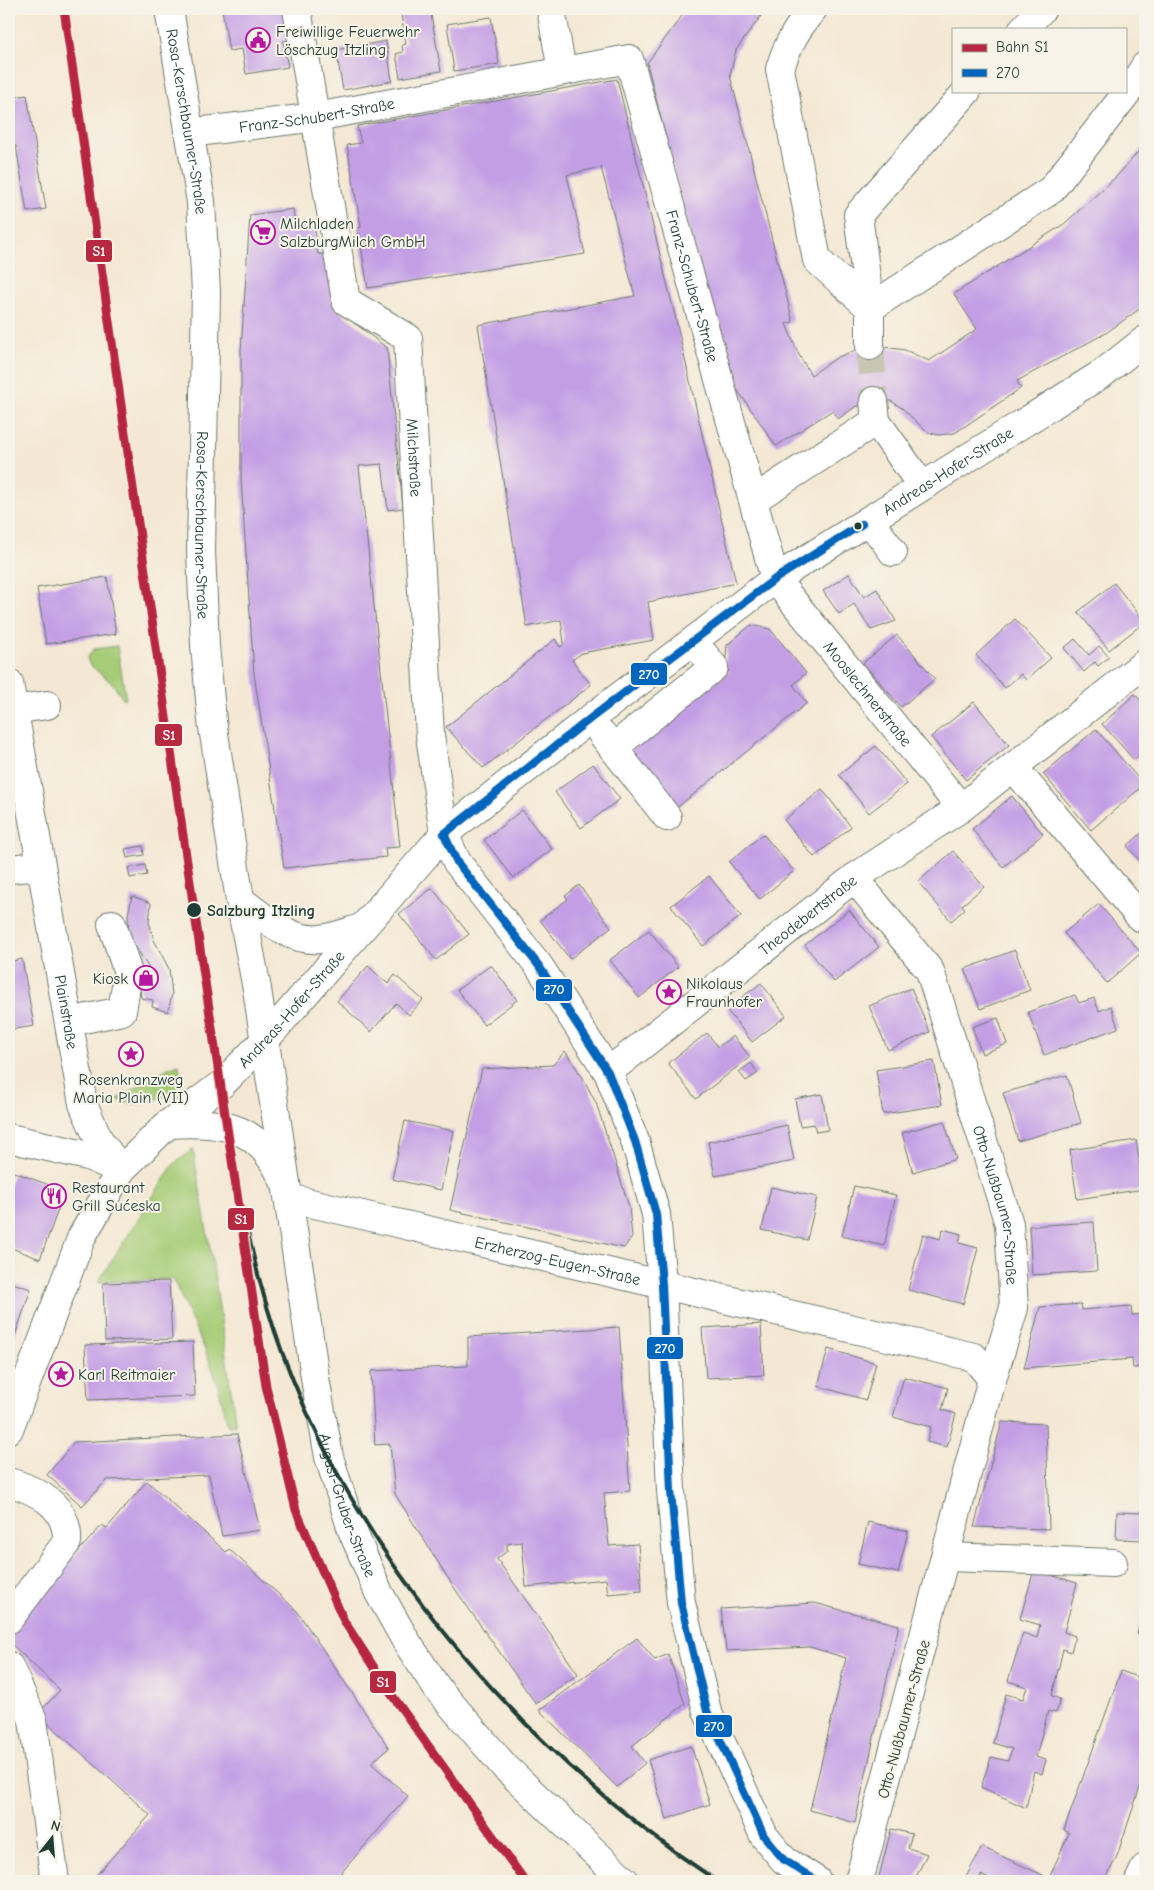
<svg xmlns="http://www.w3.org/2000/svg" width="1154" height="1890" viewBox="0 0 1154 1890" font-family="'Comic Neue',sans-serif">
<rect width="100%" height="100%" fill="#f7f3e8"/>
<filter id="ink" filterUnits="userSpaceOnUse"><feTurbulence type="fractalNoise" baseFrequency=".02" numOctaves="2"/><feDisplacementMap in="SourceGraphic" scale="10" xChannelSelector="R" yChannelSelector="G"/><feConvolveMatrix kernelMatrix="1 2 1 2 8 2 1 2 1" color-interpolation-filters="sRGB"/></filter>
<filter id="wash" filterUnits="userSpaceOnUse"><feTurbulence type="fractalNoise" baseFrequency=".0096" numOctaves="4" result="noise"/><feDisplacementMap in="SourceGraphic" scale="20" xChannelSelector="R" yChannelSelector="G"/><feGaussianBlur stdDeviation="1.12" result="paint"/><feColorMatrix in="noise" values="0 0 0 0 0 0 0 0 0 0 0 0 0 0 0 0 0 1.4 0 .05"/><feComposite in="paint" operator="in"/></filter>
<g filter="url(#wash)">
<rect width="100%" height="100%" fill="#f4e8d4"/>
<!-- green -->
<path fill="#a6cc77" stroke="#628456" d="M 117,646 L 126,699 L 123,699 L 113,684 L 89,664 L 87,658 L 94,649 Z
M 179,1064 L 182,1088 C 161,1097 140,1111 117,1099 L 168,1068 Z
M 193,1149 L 214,1272 L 236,1425 L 228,1426 L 218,1385 L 206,1352 L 173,1279 L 98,1282 L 173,1165 Z"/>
<g id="blocks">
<!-- building -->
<path fill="#c39ee5" d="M 222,9 L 289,9 L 294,39 L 283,41 L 288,67 L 246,74 L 242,49 L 229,51 Z
M 400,9 L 430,9 L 441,71 L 400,78 L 396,54 L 403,52 L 402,45 L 406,44 Z
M 687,9 L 766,9 L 736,50 L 730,75 L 793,322 L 786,324 L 799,355 L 811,375 L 838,357 L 864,347 L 877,346 L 905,350 L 929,361 L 977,329 L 954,294 L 1064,224 L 1117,176 L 1145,144 L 1145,305 L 1106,333 L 1017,381 L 1021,388 L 955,433 L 939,435 L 927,432 L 902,408 L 891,401 L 880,400 L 855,407 L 838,419 L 833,410 L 776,446 L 730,379 L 717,342 L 647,63 Z
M 491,17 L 499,64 L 454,71 L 447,24 Z
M 386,41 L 392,81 L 343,90 L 336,50 Z
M 617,79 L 676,320 L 736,583 L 648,602 L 654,640 L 582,653 L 572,660 L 591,685 L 483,768 L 446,727 L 555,639 L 560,647 L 564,644 L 561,620 L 527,627 L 478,325 L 635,296 L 601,167 L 567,175 L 585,254 L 368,288 L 358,228 L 361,227 L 347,145 L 361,143 L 357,126 Z
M 27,95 L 46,209 L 27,212 L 16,146 L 9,147 L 9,98 Z
M 293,209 L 295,225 L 314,222 L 318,254 L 329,254 L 335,308 L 387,348 L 403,508 L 388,510 L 382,464 L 359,466 L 400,847 L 385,848 L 386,857 L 284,868 L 254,674 L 241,479 L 241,350 L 250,215 Z
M 849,574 L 864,597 L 877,589 L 896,621 L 871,630 L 854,604 L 839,614 L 823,591 Z
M 107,577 L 116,634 L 46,644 L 37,588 Z
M 1114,583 L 1145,622 L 1109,650 L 1078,612 Z
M 1015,619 L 1051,658 L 1026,680 L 1021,674 L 1005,688 L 976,655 Z
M 751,625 L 770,629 L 806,673 L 793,685 L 807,703 L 674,810 L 627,753 L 729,671 L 725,666 L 727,645 Z
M 897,635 L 935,679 L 901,707 L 863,663 Z
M 1075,639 L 1089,655 L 1099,646 L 1109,657 L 1098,666 L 1095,662 L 1084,672 L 1064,648 Z
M 1135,694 L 1145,706 L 1145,750 L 1134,760 L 1102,724 Z
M 974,702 L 1009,745 L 966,780 L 931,737 Z
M 1096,729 L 1144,785 L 1091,830 L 1043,774 Z
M 876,746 L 907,784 L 869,813 L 839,775 Z
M 593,764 L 620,799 L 581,828 L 555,792 Z
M 822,789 L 851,827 L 814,857 L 784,820 Z
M 1012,796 L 1043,834 L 1003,867 L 972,829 Z
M 522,810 L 552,849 L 514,878 L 484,840 Z
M 1145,830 L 1145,867 L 1127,846 Z
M 763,834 L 794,871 L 760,899 L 729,862 Z
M 143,846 L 144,855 L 127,858 L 125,849 Z
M 953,851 L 984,887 L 962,905 L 965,909 L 951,921 L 918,882 Z
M 145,865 L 147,875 L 130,878 L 128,868 Z
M 709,876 L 741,916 L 703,946 L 671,906 Z
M 579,885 L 611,927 L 570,959 L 540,920 L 568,899 L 565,896 Z
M 432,888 L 469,934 L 436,960 L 399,914 Z
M 132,896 L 151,903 L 149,922 L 154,940 L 169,969 L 172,994 L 168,1012 L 152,1007 L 153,1000 L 141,998 L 138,975 L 150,970 L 129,936 L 128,915 Z
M 1099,904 L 1141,953 L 1107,983 L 1064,933 Z
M 849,910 L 879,947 L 834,982 L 805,945 Z
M 649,930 L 678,967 L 639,998 L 610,960 Z
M 1015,950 L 1030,990 L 980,1009 L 965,969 Z
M 22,959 L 34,1026 L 9,1030 L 9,962 Z
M 491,965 L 517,1000 L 484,1025 L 457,990 Z
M 368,966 L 388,984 L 395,975 L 423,1000 L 409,1015 L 396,1003 L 371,1032 L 337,1001 Z
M 761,983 L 786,1016 L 752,1042 L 726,1009 Z
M 911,988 L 930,1032 L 888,1050 L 869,1006 Z
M 1075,995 L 1079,1003 L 1094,998 L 1099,1011 L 1111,1006 L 1118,1028 L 1044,1055 L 1028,1012 Z
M 998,1018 L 1007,1044 L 982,1054 L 972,1027 Z
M 707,1033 L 718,1047 L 733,1036 L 750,1057 L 696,1099 L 668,1063 Z
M 565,1051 L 583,1078 L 596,1103 L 613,1155 L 629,1207 L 632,1237 L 624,1248 L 450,1210 L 482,1069 L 553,1065 Z
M 934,1061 L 942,1105 L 883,1114 L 876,1070 Z
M 751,1063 L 758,1073 L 746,1081 L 739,1072 Z
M 1067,1075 L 1081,1123 L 1018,1141 L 1003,1093 Z
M 822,1094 L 828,1130 L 816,1132 L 814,1124 L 800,1126 L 795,1099 Z
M 405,1121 L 454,1131 L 441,1190 L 392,1179 Z
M 944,1121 L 956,1159 L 913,1172 L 902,1133 Z
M 787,1125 L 794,1161 L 715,1176 L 708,1142 Z
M 1136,1140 L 1144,1189 L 1077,1199 L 1070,1150 Z
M 14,1172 L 60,1189 L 62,1199 L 40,1259 L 9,1247 L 9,1186 Z
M 854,1186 L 896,1195 L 884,1246 L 842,1236 Z
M 771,1187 L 817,1197 L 807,1240 L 762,1230 Z
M 1094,1222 L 1097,1271 L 1032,1275 L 1029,1226 Z
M 943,1229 L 961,1234 L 959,1243 L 978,1248 L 963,1304 L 908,1290 L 923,1234 L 940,1239 Z
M 169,1281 L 172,1339 L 105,1341 L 103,1283 Z
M 9,1282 L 31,1289 L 9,1353 Z
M 1081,1304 L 1082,1310 L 1131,1306 L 1132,1315 L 1145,1314 L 1145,1367 L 1133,1368 L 1132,1359 L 1024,1368 L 1040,1307 Z
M 761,1324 L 764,1375 L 706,1378 L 702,1328 Z
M 619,1327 L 630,1491 L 604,1493 L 609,1546 L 638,1544 L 642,1591 L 608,1594 L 606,1579 L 526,1587 L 522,1542 L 507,1544 L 507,1551 L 497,1559 L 578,1674 L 536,1704 L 455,1589 L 395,1494 L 390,1444 L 375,1445 L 371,1371 L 468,1366 L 468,1337 Z
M 193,1342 L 195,1396 L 88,1400 L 85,1345 Z
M 828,1349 L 876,1363 L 866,1400 L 818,1386 Z
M 904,1377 L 948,1388 L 942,1410 L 956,1414 L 947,1447 L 927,1442 L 931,1427 L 893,1417 Z
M 1002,1422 L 1046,1424 L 1049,1529 L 974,1527 Z
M 237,1434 L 260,1530 L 222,1536 L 209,1475 L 107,1480 L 82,1506 L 47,1475 L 74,1442 Z
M 147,1481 L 226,1552 L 229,1549 L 297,1611 L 389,1748 L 371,1763 L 408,1796 L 334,1881 L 91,1881 L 150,1815 L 38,1714 L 60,1690 L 9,1642 L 9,1629 L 102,1525 L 107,1528 Z
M 1117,1512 L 1145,1513 L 1145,1540 L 1116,1539 Z
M 868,1522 L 908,1531 L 898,1573 L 858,1564 Z
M 1034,1570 L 1077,1583 L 1064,1632 L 1075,1636 L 1071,1652 L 1063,1649 L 1052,1696 L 1060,1699 L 1056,1713 L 1048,1711 L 1036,1757 L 1046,1760 L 1042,1774 L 1034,1771 L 1026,1808 L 981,1787 L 991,1757 L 1008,1761 L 1012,1749 L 993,1743 L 1006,1694 L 1023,1699 L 1027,1687 L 1008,1681 L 1023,1633 L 1037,1638 L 1040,1625 L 1020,1619 Z
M 814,1603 L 899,1625 L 855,1823 L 810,1810 L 846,1658 L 810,1647 L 726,1651 L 721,1609 Z
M 1145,1606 L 1145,1637 L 1137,1634 Z
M 637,1638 L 655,1660 L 668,1654 L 685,1704 L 632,1746 L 645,1763 L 617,1787 L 539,1710 Z
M 1121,1671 L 1145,1680 L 1145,1772 L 1117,1856 L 1105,1881 L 993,1881 L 981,1875 L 979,1881 L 965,1879 L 982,1847 L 1049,1878 L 1069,1833 L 1064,1830 Z
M 691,1746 L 710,1804 L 667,1819 L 648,1760 Z
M 891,1829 L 912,1834 L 908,1848 L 927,1854 L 914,1881 L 878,1881 Z"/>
</g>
</g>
<g filter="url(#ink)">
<use href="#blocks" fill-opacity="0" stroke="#6a796c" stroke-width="1"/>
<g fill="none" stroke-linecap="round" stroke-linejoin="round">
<!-- minor-tunnel -->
<path stroke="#c9c6b4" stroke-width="28" stroke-dasharray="28 14" stroke-linecap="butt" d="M 870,346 L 874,401"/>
<defs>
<g id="minor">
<path id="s1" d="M 297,9 L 346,301 L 408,338 L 430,735 L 444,834 L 457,862 L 539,966 L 608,1072 L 635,1141 L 656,1214 L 662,1284 L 671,1491 L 681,1603 L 707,1711 L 764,1836 L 784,1860 L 817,1881"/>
<path d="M 551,9 L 562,71"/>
<path d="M 813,9 C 797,28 787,45 780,69 L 817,260 L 870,308"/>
<path d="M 1023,29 L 1042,9"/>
<path id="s2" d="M 189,133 L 316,117 L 629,59 L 775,579 L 961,808"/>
<path d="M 870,308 L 1051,190 L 1136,81 L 1145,66"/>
<path d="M 870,346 L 870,308 L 858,215 L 967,91"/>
<path d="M 874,401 L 876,421 L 922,486"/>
<path d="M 753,500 L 876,421"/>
<path d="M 869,520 L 893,552"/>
<path id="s3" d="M 9,683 L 83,1104 L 99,1140 L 121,1170"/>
<path d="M 13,710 L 47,705"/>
<path d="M 602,734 L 667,817"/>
<path d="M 613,748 L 714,667 L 694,642"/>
<path d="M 1013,767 L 1140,917 L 1145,913"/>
<path d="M 9,869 L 40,866"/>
<path id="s4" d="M 854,878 L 930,971 L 1009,1224 L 1014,1308 L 992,1379 L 859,1881"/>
<path d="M 240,900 C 264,917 289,942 320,939 C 333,938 348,932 361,928"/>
<path d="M 69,1022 L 122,1011 L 128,973 L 112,924"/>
<path id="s5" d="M 608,1072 L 854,878 L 961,808 L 1145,663"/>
<path d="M 168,1124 C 229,1121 259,1126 286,1185"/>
<path d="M 9,1138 L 88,1156 L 121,1170"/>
<path id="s6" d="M 289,1198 L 974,1357 L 992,1379"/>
<path id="s7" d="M 9,1429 L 82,1236 L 121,1170 L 168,1124 L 222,1084 L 265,1040 L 444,834 L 591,718 L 775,579 L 1103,373 L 1145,340"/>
<path d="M 9,1482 C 39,1491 69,1507 67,1542 L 9,1619"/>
<path d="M 947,1557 L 1113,1563"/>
<path d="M 9,1666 L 33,1720 L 55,1881"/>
<path d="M 1139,1881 L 1145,1868"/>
</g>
<g id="major">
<path id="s8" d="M 169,9 L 201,202 L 206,292 L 201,551 L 205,646 L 212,721 L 240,900 L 257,989 L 316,1384 L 329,1457 L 352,1530 L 379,1593 L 406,1641 L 437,1688 L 505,1767 L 625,1881"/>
</g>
</defs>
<!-- minor casing -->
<use href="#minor" stroke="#6a796c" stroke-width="30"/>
<!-- major casing -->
<use href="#major" stroke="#6a796c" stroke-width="30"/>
<!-- minor -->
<use href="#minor" stroke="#fff" stroke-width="28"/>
<!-- major -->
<use href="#major" stroke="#fff" stroke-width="28"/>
<!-- rail -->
<path stroke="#1f3d34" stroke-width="4" d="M 234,1165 C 248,1238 264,1311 293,1380 C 375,1581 537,1762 717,1881"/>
<defs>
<path id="bus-1" d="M 444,834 L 457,862 L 539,966 L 608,1072 L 635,1141 L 656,1214 L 662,1284 L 671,1491 L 681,1603 L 707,1711 L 764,1836 L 784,1860 L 817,1881
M 444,834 L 591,718 L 775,579 L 862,524"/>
</defs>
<!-- bus-1 casing -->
<use href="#bus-1" stroke="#f7f3e8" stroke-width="11"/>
<!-- bus-1 -->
<use href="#bus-1" stroke="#0065bd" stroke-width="8"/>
<defs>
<path id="rail-1" d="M 64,9 L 185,849 L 266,1386 L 296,1510 L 344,1621 L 389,1691 L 525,1881"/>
</defs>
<!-- rail-1 casing -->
<use href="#rail-1" stroke="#f7f3e8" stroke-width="12"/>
<!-- rail-1 -->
<use href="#rail-1" stroke="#b72841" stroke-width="9"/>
</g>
</g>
<!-- icons -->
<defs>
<symbol id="civic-ring" viewBox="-11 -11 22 22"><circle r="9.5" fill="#f7f3e8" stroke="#b5179e" stroke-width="1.5"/><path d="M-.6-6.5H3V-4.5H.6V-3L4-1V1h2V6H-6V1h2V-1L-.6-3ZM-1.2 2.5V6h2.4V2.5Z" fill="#b5179e"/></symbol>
<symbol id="supermarket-ring" viewBox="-11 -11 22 22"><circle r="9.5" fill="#f7f3e8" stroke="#b5179e" stroke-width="1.5"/><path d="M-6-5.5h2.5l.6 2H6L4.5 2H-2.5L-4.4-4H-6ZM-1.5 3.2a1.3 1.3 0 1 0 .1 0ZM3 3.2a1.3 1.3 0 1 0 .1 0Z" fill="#b5179e"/></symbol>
<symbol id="shop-ring" viewBox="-11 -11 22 22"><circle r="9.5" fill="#f7f3e8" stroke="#b5179e" stroke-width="1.5"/><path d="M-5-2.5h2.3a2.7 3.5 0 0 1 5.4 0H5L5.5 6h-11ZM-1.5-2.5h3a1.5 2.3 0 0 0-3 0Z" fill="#b5179e"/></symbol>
<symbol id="sight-ring" viewBox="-11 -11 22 22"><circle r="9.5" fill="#f7f3e8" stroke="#b5179e" stroke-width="1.5"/><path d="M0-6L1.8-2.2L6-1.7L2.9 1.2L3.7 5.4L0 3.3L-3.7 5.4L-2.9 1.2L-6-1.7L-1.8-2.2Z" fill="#b5179e"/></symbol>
<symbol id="restaurant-ring" viewBox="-11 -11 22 22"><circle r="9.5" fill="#f7f3e8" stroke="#b5179e" stroke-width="1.5"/><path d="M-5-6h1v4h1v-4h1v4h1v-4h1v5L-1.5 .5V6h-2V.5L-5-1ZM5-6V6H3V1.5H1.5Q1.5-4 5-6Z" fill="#b5179e"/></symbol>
</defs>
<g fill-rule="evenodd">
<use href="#civic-ring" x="244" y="26" width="28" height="28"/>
<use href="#supermarket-ring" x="249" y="218" width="28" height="28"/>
<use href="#shop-ring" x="132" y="964" width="28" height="28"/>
<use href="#sight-ring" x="655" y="978" width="28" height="28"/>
<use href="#sight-ring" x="117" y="1040" width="28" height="28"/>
<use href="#restaurant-ring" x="40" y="1182" width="28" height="28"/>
<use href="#sight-ring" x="47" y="1360" width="28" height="28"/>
</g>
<!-- markers -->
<g fill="#1f3d34" stroke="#f7f3e8" stroke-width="2">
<circle cx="858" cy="526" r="4.5"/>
<circle cx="194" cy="910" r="8"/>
</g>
<g text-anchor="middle" stroke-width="4" stroke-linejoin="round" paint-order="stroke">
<!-- poi labels -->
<g font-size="16" fill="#1f3d34" stroke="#f7f3e8" text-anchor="start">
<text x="276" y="37">Freiwillige Feuerwehr<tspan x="276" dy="18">Löschzug Itzling</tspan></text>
<text x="280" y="229">Milchladen<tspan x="280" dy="18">SalzburgMilch GmbH</tspan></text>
<text x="128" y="984" text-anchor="end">Kiosk</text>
<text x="686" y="989">Nikolaus<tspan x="686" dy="18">Fraunhofer</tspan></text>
<text x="131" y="1085" text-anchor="middle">Rosenkranzweg<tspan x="131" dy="18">Maria Plain (VII)</tspan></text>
<text x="72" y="1193">Restaurant<tspan x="72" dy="18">Grill Sućeska</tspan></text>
<text x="78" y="1380">Karl Reitmaier</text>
</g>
<!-- street labels -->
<g font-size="16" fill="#1f3d34" stroke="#f7f3e8">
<text dy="6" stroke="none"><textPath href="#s2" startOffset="129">Franz-Schubert-Straße</textPath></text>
<text dy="6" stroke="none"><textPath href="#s8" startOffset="114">Rosa-Kerschbaumer-Straße</textPath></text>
<text dy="6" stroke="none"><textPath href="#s2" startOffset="682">Franz-Schubert-Straße</textPath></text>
<text dy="6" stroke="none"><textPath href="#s1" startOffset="488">Milchstraße</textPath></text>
<text dy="6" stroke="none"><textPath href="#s7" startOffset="1372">Andreas-Hofer-Straße</textPath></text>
<text dy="6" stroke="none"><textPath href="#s8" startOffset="519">Rosa-Kerschbaumer-Straße</textPath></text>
<text dy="6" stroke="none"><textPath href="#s2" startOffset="1134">Mooslechnerstraße</textPath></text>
<text dy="6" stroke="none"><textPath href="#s5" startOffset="254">Theodebertstraße</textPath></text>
<text dy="6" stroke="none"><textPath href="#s7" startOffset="518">Andreas-Hofer-Straße</textPath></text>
<text dy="6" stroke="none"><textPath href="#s3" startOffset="334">Plainstraße</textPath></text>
<text dy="6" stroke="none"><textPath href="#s4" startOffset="364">Otto-Nußbaumer-Straße</textPath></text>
<text dy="6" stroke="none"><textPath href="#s6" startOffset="276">Erzherzog-Eugen-Straße</textPath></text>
<text dy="6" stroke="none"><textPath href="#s8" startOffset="1512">August-Gruber-Straße</textPath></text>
<text transform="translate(903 1719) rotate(-75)" y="6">Otto-Nußbaumer-Straße</text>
</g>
<!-- stop labels -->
<g font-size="16" font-weight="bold" fill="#1f3d34" stroke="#f7f3e8" text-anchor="start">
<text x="207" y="916">Salzburg Itzling</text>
</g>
</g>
<g stroke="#f7f3e8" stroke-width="2">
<rect x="85" y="239" width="28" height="24" rx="5" fill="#b72841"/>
<rect x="630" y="662" width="38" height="24" rx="5" fill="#0065bd"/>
<rect x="154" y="723" width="29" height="24" rx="5" fill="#b72841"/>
<rect x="535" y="978" width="38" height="24" rx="5" fill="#0065bd"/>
<rect x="227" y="1207" width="28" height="24" rx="5" fill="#b72841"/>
<rect x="646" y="1336" width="38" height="24" rx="5" fill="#0065bd"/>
<rect x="369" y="1670" width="28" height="24" rx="5" fill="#b72841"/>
<rect x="695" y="1714" width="38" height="24" rx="5" fill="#0065bd"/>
</g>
<g font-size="14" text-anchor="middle" font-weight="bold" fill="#fff">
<text x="99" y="256">S1</text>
<text x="649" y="679">270</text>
<text x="169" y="740">S1</text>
<text x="554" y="994">270</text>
<text x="241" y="1224">S1</text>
<text x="665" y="1353">270</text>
<text x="383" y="1687">S1</text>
<text x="714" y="1731">270</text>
</g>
<!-- margin -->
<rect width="1154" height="1890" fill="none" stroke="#f7f3e8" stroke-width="30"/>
<!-- legend -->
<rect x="952" y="28" width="175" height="65" fill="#f7f3e8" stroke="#a1aaa0"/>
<rect x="962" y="44" width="25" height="8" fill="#b72841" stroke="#a1aaa0"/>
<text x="996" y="52" font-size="15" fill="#1f3d34">Bahn S1</text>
<rect x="962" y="69" width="25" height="8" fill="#0065bd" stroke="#a1aaa0"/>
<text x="996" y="78" font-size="15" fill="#1f3d34">270</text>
<!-- north arrow -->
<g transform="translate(52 1838) rotate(17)" stroke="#f7f3e8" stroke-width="4" paint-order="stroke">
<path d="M0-4L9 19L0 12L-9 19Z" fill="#1f3d34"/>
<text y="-8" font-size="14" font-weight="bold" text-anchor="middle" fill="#1f3d34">N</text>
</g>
</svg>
